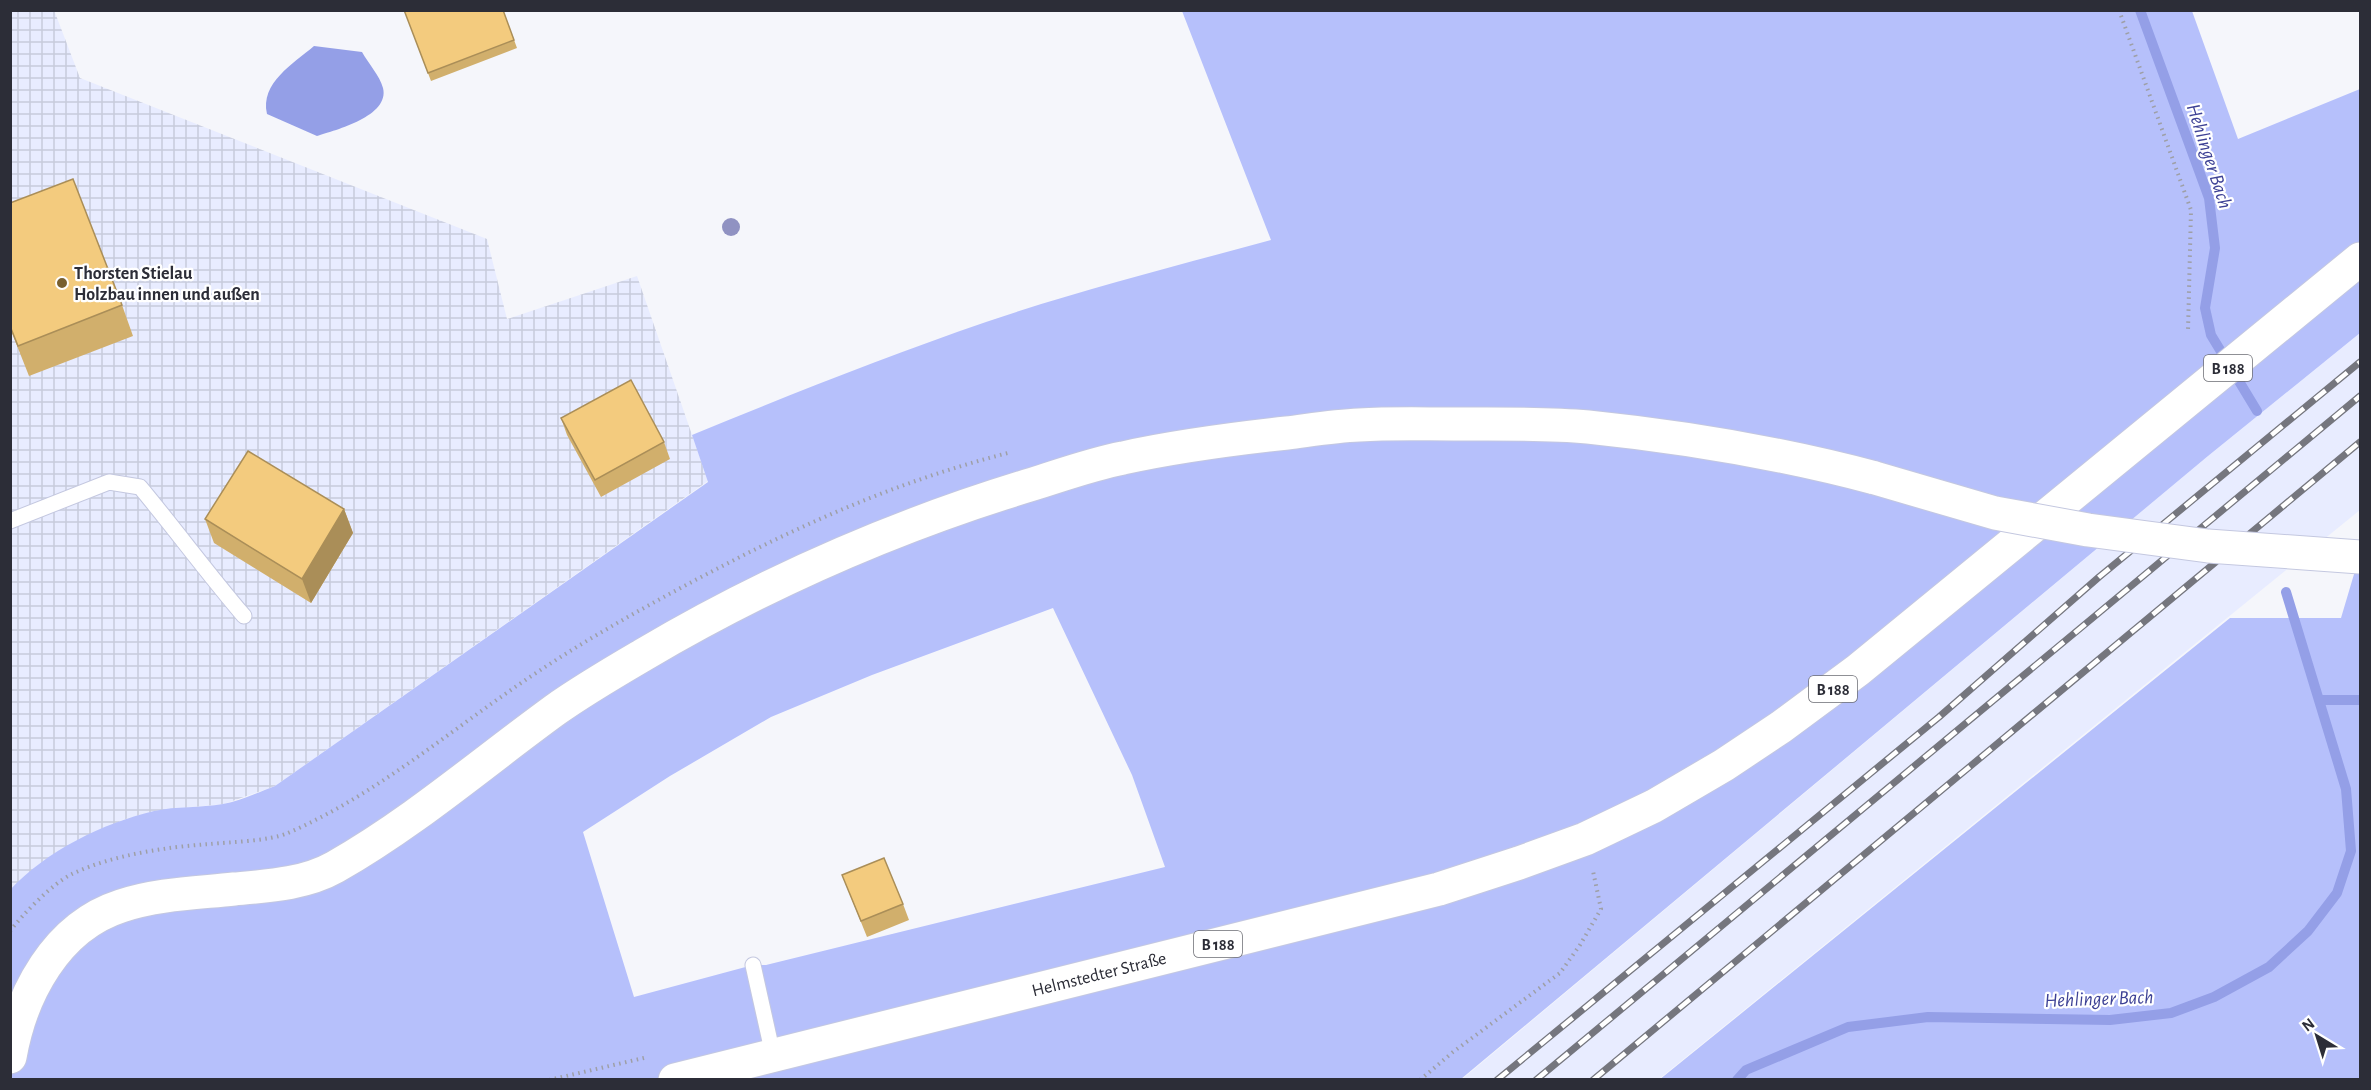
<svg xmlns="http://www.w3.org/2000/svg" width="2371" height="1090" viewBox="0 0 2371 1090" font-family="'Alegreya Sans',sans-serif">
<defs>
<pattern id="industrial-grid" width="8" height="8" patternUnits="userSpaceOnUse" patternTransform="scale(1.5)"><rect width="8" height="8" fill="#e8ecff"/><path d="M0 4h8M4 0v8" fill="none" stroke="#c7cbdb"/></pattern>
</defs>
<rect width="100%" height="100%" fill="#f5f6fb"/>
<!-- built -->
<path fill="#e8ecff" d="M 2360,333 L 2360,510 L 1659,1079 L 1461,1080 L 2208,456 Z"/>
<!-- industrial -->
<path fill="url(#industrial-grid)" d="M 54,10 L 80,78 L 487,239 L 507,319 L 637,276 L 708,481 L 275,786 L 224,804 L 155,811 L 122,820 L 11,890 L 11,11 Z"/>
<!-- grass -->
<path fill="#b6c0fb" fill-rule="evenodd" d="M 1182,11 L 2192,11 L 2238,139 L 2360,89 L 2360,333 L 2208,456 L 1461,1079 L 11,1079 L 10,890 C 46,851 103,823 154,811 C 177,806 200,808 223,804 C 240,801 259,792 275,786 L 708,482 L 692,435 C 789,395 887,356 986,322 C 1080,290 1176,266 1271,240 ZM 1053,608 L 1132,775 L 1165,867 L 766,965 L 753,965 L 634,997 L 583,832 L 670,776 L 771,717 L 872,675 Z
M 2360,554 L 2360,1079 L 1659,1080 L 2230,618 L 2341,618 Z"/>
<!-- water -->
<path fill="#949fe7" d="M 314,46 L 362,52 C 368,63 380,76 383,88 C 390,116 336,130 317,136 L 267,114 C 260,83 293,64 314,46 Z"/>
<g fill="none" stroke-linecap="round" stroke-linejoin="round">
<!-- stream -->
<path stroke="#949fe7" stroke-width="10" d="M 2140,10 L 2209,198 L 2215,248 L 2205,308 L 2211,335 L 2257,411
M 2319,700 L 2360,700
M 1737,1080 L 1746,1070 L 1848,1027 L 1928,1017 L 2110,1020 L 2171,1013 L 2214,997 L 2269,967 L 2308,931 L 2337,893 L 2351,851 L 2346,789 L 2286,592"/>
<defs>
<path id="lane" d="M 10,521 L 109,482 L 140,487 C 175,529 208,574 244,616
M 753,965 L 773,1055"/>
<path id="secondary" d="M 10,1057 C 21,994 56,927 121,906 C 157,894 197,893 234,889 C 268,886 305,884 335,867 C 414,822 482,763 555,710 C 583,690 614,672 643,655 C 765,583 897,525 1033,484 C 1062,475 1092,464 1123,458 C 1177,446 1232,439 1287,433 C 1311,430 1335,426 1359,425 C 1391,423 1422,424 1453,424 C 1498,424 1544,423 1588,427 C 1685,437 1781,453 1875,478"/>
<path id="primary" d="M 675,1080 L 1439,889 L 1519,863 L 1585,839 L 1654,806 L 1724,765 L 1781,727 L 1858,670 L 2360,259"/>
</defs>
<!-- lane casing -->
<use href="#lane" stroke="#c4c8e0" stroke-width="17"/>
<!-- secondary casing -->
<use href="#secondary" stroke="#c4c8e0" stroke-width="35"/>
<!-- primary casing -->
<use href="#primary" stroke="#c4c8e0" stroke-width="35"/>
<!-- path -->
<path stroke="#9e9fa6" stroke-width="4" stroke-dasharray="1.5 4.5" stroke-linecap="butt" d="M 2119,10 L 2191,210 L 2188,331
M 10,931 C 23,914 53,883 72,874 C 112,855 166,847 210,844 C 230,842 270,841 288,833 C 380,793 455,726 539,671 C 592,636 648,605 705,575 C 802,524 901,480 1008,453
M 549,1080 L 648,1057
M 1420,1080 L 1453,1052 L 1560,973 L 1580,945 L 1601,909 L 1593,871"/>
<!-- lane -->
<use href="#lane" stroke="#fff" stroke-width="15"/>
<!-- secondary -->
<use href="#secondary" stroke="#fff" stroke-width="33"/>
<!-- primary -->
<use href="#primary" stroke="#fff" stroke-width="33"/>
<defs>
<path id="rail" d="M 1497,1080 L 1939,717 L 2099,577 L 2360,362
M 1536,1080 L 2360,396
M 1593,1080 L 2360,442"/>
</defs>
<!-- rail casing -->
<use href="#rail" stroke="#75767e" stroke-width="7"/>
<!-- rail -->
<use href="#rail" stroke="#fff" stroke-width="4.5" stroke-dasharray="14" stroke-linecap="butt"/>
<defs>
<path id="secondary-bridge" d="M 1875,478 L 1995,513 L 2088,530 L 2208,546 L 2360,557"/>
</defs>
<!-- secondary-bridge casing -->
<use href="#secondary-bridge" stroke="#c4c8e0" stroke-width="35" stroke-linecap="butt"/>
<!-- secondary-bridge -->
<use href="#secondary-bridge" stroke="#fff" stroke-width="33"/>
</g>
<!-- trees -->
<circle fill="#9092c2" cx="731" cy="227" r="9"/>
<!-- wall -->
<path fill="#d1af6c" d="M 404,10 L 503,10 L 517,48 L 431,81 Z
M 10,203 L 122,305 L 133,336 L 29,376 L 10,328 Z
M 561,418 L 664,442 L 670,459 L 601,497 L 567,435 Z
M 344,509 L 353,533 L 311,603 L 214,543 L 205,519 Z
M 842,875 L 903,904 L 909,920 L 867,937 Z"/>
<!-- shaded-wall -->
<path fill="#aa8e58" d="M 344,509 L 353,533 L 311,603 L 302,579 Z"/>
<!-- building -->
<path fill="#f3cb7e" stroke="#aa8e58" stroke-width="1.5" d="M 404,10 L 503,10 L 514,40 L 428,73 Z
M 73,179 L 122,305 L 18,346 L 10,326 L 10,203 Z
M 631,380 L 664,442 L 595,480 L 561,418 Z
M 248,451 L 344,509 L 302,579 L 205,519 Z
M 884,858 L 903,904 L 861,921 L 842,875 Z"/>
<!-- markers -->
<circle fill="#786030" stroke="#fff" stroke-width="2" cx="62" cy="283" r="6"/>
<g text-anchor="middle" stroke-width="4.5" stroke-linejoin="round" paint-order="stroke">
<!-- shield labels -->
<g fill="#fff" stroke="#6b6c73" stroke-width="1.5">
<rect x="2204" y="355" width="48" height="26" rx="4.5"/>
<rect x="1809" y="676" width="48" height="26" rx="4.5"/>
<rect x="1194" y="931" width="48" height="26" rx="4.5"/>
</g>
<g font-size="16" font-weight="bold" fill="#2c2d37">
<text x="2228" y="374">B 188</text>
<text x="1833" y="695">B 188</text>
<text x="1218" y="950">B 188</text>
</g>
<!-- poi labels -->
<g font-size="18" font-weight="bold" fill="#2c2d37" stroke="#fff" text-anchor="start">
<text x="74" y="279">Thorsten Stielau<tspan x="74" dy="21">Holzbau innen und außen</tspan></text>
</g>
<!-- street labels -->
<g font-size="18" fill="#2c2d37" stroke="#fff">
<text transform="translate(1099 974) rotate(-14)" y="6">Helmstedter Straße</text>
</g>
<!-- water labels -->
<g font-size="20" font-style="italic" fill="#3d4195" stroke="#fff">
<text transform="translate(2210 156) rotate(72)" y="7">Hehlinger Bach</text>
<text transform="translate(2099 998) rotate(-2)" y="7">Hehlinger Bach</text>
</g>
</g>
<!-- border -->
<rect width="2371" height="1090" fill="none" stroke="#2c2d37" stroke-width="24"/>
<!-- north arrow -->
<g transform="translate(2317 1036) rotate(322)" stroke="#ffffff" stroke-width="4.5" paint-order="stroke">
<path d="M0-4.5L10 22L0 15L-10 22Z" fill="#2c2d37"/>
<text y="-9" font-size="16" font-weight="bold" text-anchor="middle" fill="#2c2d37">N</text>
</g>
</svg>
